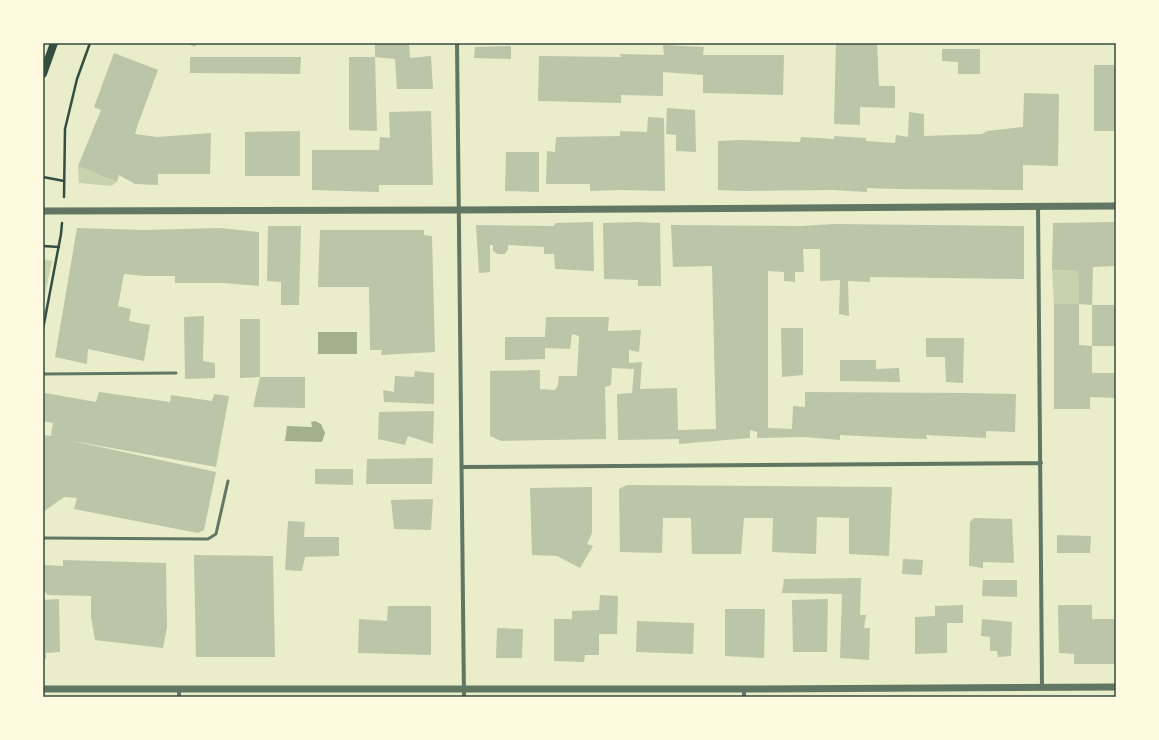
<svg xmlns="http://www.w3.org/2000/svg" width="1159" height="740" viewBox="0 0 1159 740" font-family="Ubuntu,sans-serif">
<rect width="100%" height="100%" fill="#e9edc9"/>
<!-- green -->
<path fill="#cad2ad" d="M 78,166 L 117,182 L 111,186 L 79,183 Z
M 43,259 L 52,261 L 43,304 Z
M 1052,270 L 1078,271 L 1079,304 L 1054,304 Z"/>
<!-- water -->
<path fill="#a3b18a" d="M 318,332 L 357,332 L 357,354 L 318,354 Z
M 315,421 L 321,424 L 325,433 L 322,442 L 285,441 L 287,426 L 312,427 L 311,422 Z"/>
<!-- building -->
<path fill="#bcc5a7" d="M 186,43 L 197,43 L 195,47 Z
M 375,43 L 409,43 L 410,58 L 431,56 L 433,89 L 397,89 L 395,59 L 375,57 Z
M 836,43 L 877,43 L 879,86 L 895,86 L 895,108 L 860,107 L 860,125 L 834,124 Z
M 663,45 L 704,47 L 703,55 L 784,55 L 783,95 L 703,93 L 703,75 L 663,72 L 663,96 L 621,95 L 621,103 L 538,101 L 539,56 L 621,57 L 620,54 L 664,55 Z
M 511,46 L 511,59 L 474,58 L 475,47 Z
M 942,49 L 980,49 L 980,74 L 958,74 L 958,62 L 942,61 Z
M 114,53 L 158,70 L 138,124 L 135,134 L 157,137 L 211,133 L 210,174 L 158,174 L 158,185 L 135,184 L 119,175 L 117,182 L 78,166 L 101,110 L 94,107 Z
M 190,57 L 301,57 L 300,74 L 190,73 Z
M 349,57 L 375,57 L 377,131 L 349,130 Z
M 1094,65 L 1116,65 L 1116,131 L 1094,131 Z
M 1024,93 L 1059,94 L 1058,166 L 1023,165 L 1023,190 L 895,189 L 867,188 L 867,192 L 833,190 L 742,191 L 718,190 L 718,141 L 742,140 L 800,142 L 801,137 L 834,139 L 834,136 L 866,138 L 866,141 L 895,143 L 896,135 L 908,137 L 909,112 L 924,114 L 924,136 L 982,134 L 987,131 L 1023,127 Z
M 667,108 L 695,110 L 696,152 L 676,151 L 676,135 L 666,134 Z
M 431,111 L 433,185 L 379,185 L 379,192 L 312,190 L 312,150 L 379,150 L 380,137 L 390,138 L 389,112 Z
M 648,117 L 664,118 L 665,191 L 620,190 L 590,191 L 590,184 L 546,184 L 547,151 L 555,152 L 556,137 L 620,136 L 620,131 L 647,132 Z
M 300,131 L 300,176 L 245,176 L 245,132 Z
M 506,152 L 539,152 L 539,192 L 505,191 Z
M 593,222 L 594,271 L 555,269 L 554,254 L 544,254 L 544,247 L 508,245 L 508,249 L 505,254 L 498,254 L 493,251 L 493,245 L 490,245 L 490,272 L 479,273 L 476,225 L 553,226 L 556,223 Z
M 638,222 L 660,223 L 661,286 L 638,286 L 638,280 L 604,279 L 603,223 Z
M 1114,222 L 1114,266 L 1093,267 L 1092,305 L 1116,305 L 1116,346 L 1092,346 L 1092,305 L 1079,304 L 1079,345 L 1092,346 L 1092,373 L 1116,373 L 1116,398 L 1090,397 L 1090,409 L 1054,409 L 1054,304 L 1079,304 L 1078,271 L 1052,270 L 1053,223 Z
M 834,224 L 1024,226 L 1024,279 L 870,277 L 870,282 L 848,281 L 849,316 L 839,314 L 840,280 L 820,281 L 820,249 L 803,249 L 804,272 L 795,272 L 795,282 L 784,281 L 784,272 L 768,271 L 768,428 L 792,429 L 793,406 L 805,407 L 805,392 L 968,393 L 1016,394 L 1015,432 L 986,431 L 986,438 L 926,435 L 927,439 L 899,438 L 840,435 L 840,440 L 804,437 L 757,438 L 757,432 L 750,430 L 750,438 L 679,444 L 679,439 L 618,440 L 617,394 L 632,393 L 634,369 L 612,368 L 611,385 L 605,387 L 606,439 L 501,441 L 490,436 L 490,371 L 540,370 L 540,389 L 555,390 L 558,385 L 559,376 L 577,376 L 579,336 L 572,334 L 570,349 L 545,348 L 545,359 L 505,360 L 505,337 L 545,337 L 546,317 L 609,317 L 608,331 L 641,330 L 639,352 L 629,350 L 629,363 L 642,362 L 640,389 L 677,388 L 678,430 L 716,429 L 712,266 L 673,267 L 671,225 L 802,226 Z
M 268,226 L 301,226 L 299,305 L 281,305 L 281,282 L 267,281 Z
M 77,228 L 145,230 L 220,228 L 259,232 L 259,286 L 223,283 L 175,283 L 175,276 L 145,276 L 124,274 L 118,306 L 131,309 L 129,321 L 150,325 L 144,361 L 88,349 L 87,364 L 55,357 Z
M 320,230 L 424,230 L 424,235 L 432,236 L 435,352 L 381,355 L 382,350 L 370,350 L 369,287 L 318,287 Z
M 204,316 L 203,361 L 215,363 L 215,378 L 185,379 L 184,317 Z
M 240,319 L 260,319 L 260,377 L 305,377 L 305,408 L 253,407 L 260,377 L 240,378 Z
M 781,328 L 803,328 L 803,375 L 782,377 Z
M 926,338 L 964,338 L 963,383 L 946,382 L 945,357 L 926,357 Z
M 840,360 L 876,360 L 876,369 L 899,368 L 900,382 L 840,381 Z
M 415,371 L 434,373 L 434,404 L 384,402 L 383,390 L 394,392 L 395,376 L 414,377 Z
M 99,392 L 170,402 L 171,395 L 212,401 L 214,394 L 229,396 L 216,467 L 68,440 L 216,472 L 204,530 L 198,533 L 74,509 L 77,498 L 64,497 L 43,512 L 43,435 L 51,436 L 53,423 L 43,421 L 45,393 L 96,402 Z
M 434,411 L 433,444 L 408,436 L 405,445 L 378,439 L 379,412 Z
M 433,458 L 432,484 L 366,484 L 367,459 Z
M 315,469 L 353,469 L 353,485 L 315,484 Z
M 627,485 L 892,487 L 889,556 L 849,554 L 849,518 L 817,517 L 816,554 L 772,552 L 773,518 L 744,518 L 741,554 L 692,554 L 691,518 L 663,518 L 662,553 L 620,552 L 619,489 Z
M 592,487 L 592,533 L 587,544 L 593,546 L 580,568 L 557,556 L 532,555 L 530,488 Z
M 433,499 L 431,530 L 394,529 L 391,500 Z
M 974,518 L 1012,519 L 1014,563 L 983,562 L 983,568 L 969,566 L 970,522 Z
M 288,521 L 305,522 L 304,537 L 339,537 L 339,556 L 305,557 L 302,571 L 285,570 Z
M 1057,535 L 1091,536 L 1090,553 L 1057,553 Z
M 194,555 L 273,556 L 275,657 L 196,657 Z
M 903,559 L 923,560 L 922,575 L 902,574 Z
M 63,560 L 166,563 L 167,627 L 163,648 L 95,640 L 91,617 L 91,596 L 48,595 L 43,590 L 43,565 L 63,566 Z
M 861,578 L 860,615 L 866,615 L 864,628 L 870,628 L 869,660 L 840,658 L 842,594 L 782,593 L 784,579 Z
M 983,580 L 1017,580 L 1017,597 L 982,596 Z
M 600,595 L 618,596 L 617,634 L 599,634 L 599,655 L 585,655 L 584,662 L 554,661 L 554,619 L 572,619 L 572,611 L 599,610 Z
M 59,599 L 60,652 L 46,653 L 46,659 L 43,658 L 43,600 Z
M 828,599 L 827,652 L 793,652 L 792,600 Z
M 963,605 L 963,623 L 947,623 L 947,653 L 915,654 L 915,617 L 935,616 L 935,606 Z
M 1058,605 L 1092,605 L 1092,619 L 1116,619 L 1116,664 L 1074,664 L 1074,654 L 1059,653 Z
M 388,606 L 431,606 L 431,655 L 358,653 L 359,619 L 387,621 Z
M 725,609 L 765,609 L 764,658 L 725,656 Z
M 982,619 L 1012,622 L 1011,656 L 998,657 L 997,651 L 990,651 L 990,637 L 981,636 Z
M 637,621 L 694,623 L 693,654 L 636,652 Z
M 497,628 L 523,629 L 522,658 L 496,658 Z"/>
<g fill="none" stroke-linecap="round" stroke-linejoin="round">
<!-- path -->
<path stroke="#344e41" stroke-width="2.5" d="M 43,177 L 64,181
M 64,197 L 65,129 L 77,79 L 90,43
M 43,246 L 59,247
M 43,329 L 61,234 L 62,223"/>
<!-- service -->
<path stroke="#617663" stroke-width="3" d="M 43,374 L 176,373
M 43,538 L 208,539 L 216,534 L 228,481"/>
<!-- minor -->
<path stroke="#617663" stroke-width="4" d="M 457,43 L 464,697
M 1038,206 L 1042,686
M 462,467 L 1041,463
M 179,690 L 179,697
M 744,697 L 744,689"/>
<!-- tertiary -->
<path stroke="#617663" stroke-width="7" d="M 43,211 L 459,210 L 1116,206
M 43,689 L 744,689 L 1116,687"/>
<!-- secondary -->
<path stroke="#344e41" stroke-width="8" d="M 43,74 L 54,43"/>
</g>
<!-- border -->
<rect width="1159" height="740" fill="none" stroke="#fefae0" stroke-width="88"/>
<rect x="44" y="44" width="1071" height="652" fill="none" stroke="#344e41" stroke-width="1.5"/>
</svg>
